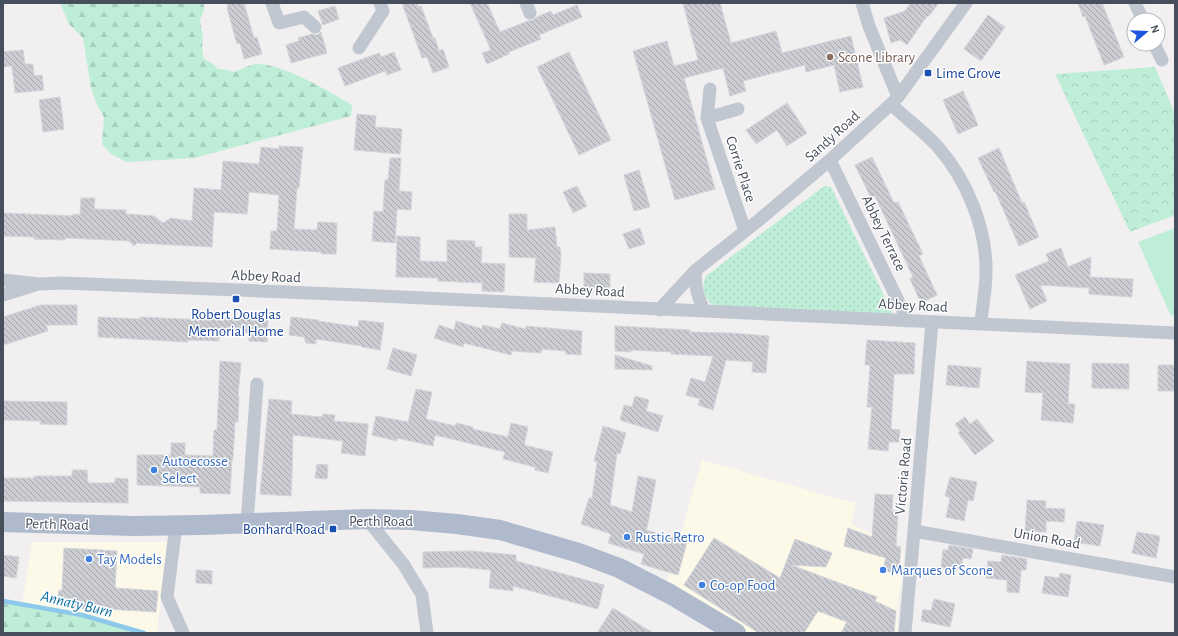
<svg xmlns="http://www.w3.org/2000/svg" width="1178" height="636" viewBox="0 0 1178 636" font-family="'Alegreya Sans',sans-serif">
<defs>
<pattern id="grass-dots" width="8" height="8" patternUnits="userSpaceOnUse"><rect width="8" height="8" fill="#beeed8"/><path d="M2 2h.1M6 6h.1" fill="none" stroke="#a5cebc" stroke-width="1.8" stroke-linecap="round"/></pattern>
<pattern id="forest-firs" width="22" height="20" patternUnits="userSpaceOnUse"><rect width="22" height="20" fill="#beeed8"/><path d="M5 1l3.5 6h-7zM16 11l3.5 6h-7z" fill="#a5cebc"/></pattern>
<pattern id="park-crowns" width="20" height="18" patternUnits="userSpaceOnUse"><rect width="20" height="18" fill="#beeed8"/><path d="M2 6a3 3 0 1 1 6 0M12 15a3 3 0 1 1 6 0" fill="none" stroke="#a5cebc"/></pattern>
<pattern id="building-back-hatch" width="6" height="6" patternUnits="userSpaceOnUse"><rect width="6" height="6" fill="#cccdd3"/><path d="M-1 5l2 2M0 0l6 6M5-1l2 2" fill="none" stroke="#a7a9ae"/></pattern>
</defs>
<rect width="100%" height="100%" fill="#f1efef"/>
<!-- commercial -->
<path fill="#fcf9e9" d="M 702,460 L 843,500 L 856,503 L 851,524 L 903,548 L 902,576 L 898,600 L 897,633 L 743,633 L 667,582 Z
M 32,542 L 167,542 L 157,633 L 134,633 L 22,604 Z"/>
<!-- grass -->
<path fill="url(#grass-dots)" d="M 824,186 L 831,187 L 894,316 L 715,308 C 705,298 700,290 706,276 Z"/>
<!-- forest -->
<path fill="url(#forest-firs)" d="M 60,3 L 204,3 L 204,10 L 200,20 L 203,38 L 202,47 L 204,59 L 213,64 L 218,69 L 227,70 L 234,72 C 240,70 251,64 257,64 C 283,64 329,91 352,105 L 351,116 L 194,158 L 127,162 L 111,154 L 102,144 L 104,117 L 97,105 L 91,88 L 83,38 L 69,24 Z
M 3,601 L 82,615 L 144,633 L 3,633 Z"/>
<!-- park -->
<path fill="url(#park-crowns)" d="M 1155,67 L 1175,114 L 1175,215 L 1130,232 L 1055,74 Z"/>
<!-- pitch -->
<path fill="#beeed8" d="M 1175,228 L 1175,315 L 1171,316 L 1138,242 Z"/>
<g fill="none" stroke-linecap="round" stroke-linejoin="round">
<!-- stream -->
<path stroke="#8cc9ea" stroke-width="4.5" d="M 3,601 L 82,615 L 144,633"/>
</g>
<!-- building -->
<path fill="url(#building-back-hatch)" stroke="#d3d4da" d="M 227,3 L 244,3 L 254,38 L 257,37 L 262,54 L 244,59 L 240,43 L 237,44 L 227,8 L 228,8 Z
M 402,3 L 417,3 L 418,7 L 421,6 L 433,38 L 435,38 L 439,51 L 443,49 L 449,67 L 433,73 L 427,57 L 422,58 Z
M 470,3 L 487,3 L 500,32 L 528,21 L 533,20 L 537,17 L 551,11 L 553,15 L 577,5 L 582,17 L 539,35 L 541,39 L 509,52 L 509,54 L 487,64 L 482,53 L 491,50 Z
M 683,3 L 720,3 L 731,43 L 776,31 L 782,53 L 851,36 L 863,87 L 840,92 L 834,65 L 806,72 L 805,65 L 743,81 L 746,91 L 730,96 L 723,68 L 684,78 L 715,189 L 675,200 L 633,51 L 667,41 L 674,66 L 698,60 Z
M 911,3 L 939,3 L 928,17 L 927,16 L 907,45 L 900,40 L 891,43 L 884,18 L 905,11 Z
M 1078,3 L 1102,3 L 1124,57 L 1104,65 L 1085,16 L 1083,17 Z
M 335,6 L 339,19 L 323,25 L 318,11 Z
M 988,15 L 1005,27 L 981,61 L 964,49 Z
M 321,32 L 327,53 L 291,63 L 286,45 L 299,41 L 298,38 L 312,34 L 317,35 Z
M 23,50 L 25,64 L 33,64 L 34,76 L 42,75 L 44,90 L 15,93 L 12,66 L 4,67 L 3,52 Z
M 394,52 L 401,70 L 387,75 L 385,71 L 345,86 L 338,68 L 379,53 L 381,57 Z
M 569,52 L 611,140 L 579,155 L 537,67 Z
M 963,91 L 978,125 L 958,134 L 943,100 Z
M 60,97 L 64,129 L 43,132 L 39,100 Z
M 787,103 L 807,133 L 787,146 L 777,130 L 756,144 L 746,130 Z
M 357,114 L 376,116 L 375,127 L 402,129 L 400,154 L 354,150 Z
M 279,146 L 303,147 L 299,188 L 297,188 L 294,229 L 317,230 L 318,222 L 337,223 L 336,254 L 321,254 L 321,252 L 270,249 L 271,231 L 277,231 L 279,195 L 249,192 L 247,214 L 214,212 L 212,247 L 137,243 L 134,246 L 129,241 L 110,240 L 65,238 L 65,240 L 34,239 L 34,237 L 3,236 L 3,213 L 73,216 L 73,214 L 80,215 L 81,198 L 95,198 L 94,209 L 126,210 L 126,214 L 154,216 L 163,223 L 171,218 L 192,221 L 194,188 L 221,190 L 223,161 L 259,164 L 261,147 L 279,149 Z
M 999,148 L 1022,203 L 1024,202 L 1039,237 L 1019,246 L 995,191 L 994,192 L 978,158 Z
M 872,157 L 894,203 L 898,202 L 923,254 L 919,256 L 937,295 L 921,303 L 910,279 L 913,277 L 875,196 L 871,198 L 855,165 Z
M 390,158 L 401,158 L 399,191 L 412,192 L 411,210 L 397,209 L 395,243 L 372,241 L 374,211 L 383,212 L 385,180 L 388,180 Z
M 639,170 L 650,207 L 634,211 L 624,175 Z
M 577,186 L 587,206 L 573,213 L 563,192 Z
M 509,214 L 527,214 L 527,230 L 555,227 L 557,247 L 560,247 L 561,254 L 559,283 L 534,282 L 536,258 L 509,257 Z
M 640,228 L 645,244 L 629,249 L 623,234 Z
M 397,236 L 420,237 L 420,261 L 447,262 L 447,240 L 475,241 L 475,247 L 482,247 L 481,263 L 505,264 L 504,292 L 482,291 L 482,283 L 438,281 L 438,278 L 396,277 Z
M 1061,248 L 1068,267 L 1091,257 L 1090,277 L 1133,279 L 1132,297 L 1089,294 L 1089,288 L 1040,285 L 1047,301 L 1030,309 L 1015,275 L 1049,261 L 1046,254 Z
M 584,273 L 610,274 L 610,288 L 584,288 Z
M 41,305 L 77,305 L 77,325 L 46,325 L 48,331 L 3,345 L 3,317 Z
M 205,316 L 268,319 L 267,342 L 249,341 L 249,333 L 219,332 L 219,341 L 188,340 L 188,342 L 98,337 L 98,317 L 140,319 L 140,317 L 205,320 Z
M 291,317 L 318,320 L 318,321 L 358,327 L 359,320 L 384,323 L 380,350 L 362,347 L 362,346 L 316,339 L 316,344 L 306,343 L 304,337 L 289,335 Z
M 456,321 L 482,329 L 483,325 L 500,329 L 502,323 L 526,329 L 526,326 L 582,331 L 581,355 L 566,354 L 565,351 L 542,349 L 541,353 L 512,351 L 511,355 L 464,343 L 463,347 L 434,338 L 439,325 L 454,330 Z
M 615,326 L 690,330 L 690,332 L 730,333 L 769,336 L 766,373 L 752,372 L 753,362 L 726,360 L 713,410 L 698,405 L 700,399 L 686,395 L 691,378 L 705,382 L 713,356 L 671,354 L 671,352 L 631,350 L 631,352 L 615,351 Z
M 867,340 L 915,343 L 914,374 L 894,374 L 891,429 L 900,430 L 899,442 L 889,442 L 888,451 L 868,449 L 872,407 L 867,407 L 870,365 L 865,365 Z
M 393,348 L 417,355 L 411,376 L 387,369 Z
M 615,355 L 652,366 L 652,370 L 615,369 Z
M 220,361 L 241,363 L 238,396 L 239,396 L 238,422 L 235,422 L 233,459 L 232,459 L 230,494 L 200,493 L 200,487 L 137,485 L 137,455 L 171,455 L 171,443 L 185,443 L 185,455 L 213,456 L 214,430 L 217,430 Z
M 1027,361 L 1070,364 L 1068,404 L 1075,404 L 1073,423 L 1041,420 L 1043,393 L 1025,392 Z
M 1092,363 L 1129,364 L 1129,389 L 1092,388 Z
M 948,365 L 981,368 L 979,388 L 946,385 Z
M 1158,365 L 1175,365 L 1175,391 L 1158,391 Z
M 416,389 L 432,392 L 426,419 L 455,426 L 456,423 L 473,427 L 473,429 L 508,437 L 511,423 L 528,427 L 524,445 L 553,452 L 548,473 L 535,470 L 535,467 L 503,459 L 505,452 L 435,435 L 433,446 L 397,438 L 397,441 L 372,435 L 376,416 L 408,422 Z
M 635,396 L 649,400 L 646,411 L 663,416 L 658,432 L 620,420 L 624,405 L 632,407 Z
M 269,399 L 292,401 L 291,414 L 322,417 L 323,414 L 335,415 L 334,421 L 368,424 L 365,456 L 341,453 L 343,441 L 293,435 L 292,475 L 291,496 L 260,494 Z
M 3,401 L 67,402 L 67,425 L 40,424 L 40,421 L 3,420 Z
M 965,417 L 970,424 L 977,419 L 994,441 L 975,455 L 958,433 L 960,431 L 955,424 Z
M 603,426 L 626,433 L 620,454 L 617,453 L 610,505 L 632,512 L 638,476 L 656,480 L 648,523 L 646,530 L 687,542 L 678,575 L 641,564 L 644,554 L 608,543 L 611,534 L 581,524 L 589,498 L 592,499 L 597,462 L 594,461 Z
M 317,464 L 328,465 L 327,479 L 315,478 Z
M 72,470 L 87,470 L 88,483 L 115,483 L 115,478 L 128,479 L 128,503 L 3,501 L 3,478 L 35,478 L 34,476 L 72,476 Z
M 950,477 L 977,482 L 973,501 L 968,500 L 964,521 L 946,517 L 950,498 L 945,496 Z
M 875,494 L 893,495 L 892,511 L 898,511 L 896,546 L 901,547 L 899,573 L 882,571 L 886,558 L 844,546 L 848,528 L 872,537 Z
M 1027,500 L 1046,501 L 1045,508 L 1065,509 L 1064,522 L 1046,521 L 1046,532 L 1025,531 Z
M 1077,521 L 1104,525 L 1100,546 L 1074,542 Z
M 1137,532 L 1160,536 L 1156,558 L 1132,553 Z
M 714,538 L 780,578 L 795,539 L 832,553 L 826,567 L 791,565 L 877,597 L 875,601 L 896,611 L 894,633 L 841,633 L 847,622 L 818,611 L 804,633 L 759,633 L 684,585 Z
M 949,545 L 973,549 L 971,559 L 963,558 L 961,570 L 941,568 L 943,550 L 948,550 Z
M 64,548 L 117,551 L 115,588 L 158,591 L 156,612 L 90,608 L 90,610 L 56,604 L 59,590 L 62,591 Z
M 471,551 L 516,555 L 516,561 L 604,585 L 598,609 L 513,586 L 513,591 L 489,588 L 491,570 L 458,567 L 423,568 L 423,552 Z
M 3,555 L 19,557 L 16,578 L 3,576 Z
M 1002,555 L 1027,559 L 1026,570 L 1021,570 L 1019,593 L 1007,592 L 1007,580 L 986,578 L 988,561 L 1001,562 Z
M 196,570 L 212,571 L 212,584 L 196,583 Z
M 1060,573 L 1071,575 L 1068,597 L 1042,593 L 1045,576 L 1059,578 Z
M 934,599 L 955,604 L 950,627 L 921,621 L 923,609 L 931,611 Z
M 613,608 L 653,633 L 597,633 Z"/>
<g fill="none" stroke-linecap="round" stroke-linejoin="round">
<!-- street -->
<path stroke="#c0c7d1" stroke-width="13" d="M 272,3 L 279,23 L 304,17 L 315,27
M 526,3 L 530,13
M 862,3 L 869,26 L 898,97
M 1135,3 L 1143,20
M 1154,44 L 1162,60
M 359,48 L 383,11 L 380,3
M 710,89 L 707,118 L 745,231
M 891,104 C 906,119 924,131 938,147 C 967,180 987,229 986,273 C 986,290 982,307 981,324
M 707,118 L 738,109
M 830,160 L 904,313 L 906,321
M 696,270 C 694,287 698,296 704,311
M 3,280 L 39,284 L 63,283 L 359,295 L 1175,333
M 3,295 L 35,285
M 659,310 L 696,270 L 759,220 L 830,160 L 891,104 L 898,97 L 966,3
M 367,519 L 404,565 L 422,595 L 427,633
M 247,524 L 257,384
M 176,525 L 167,597 L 183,633
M 914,531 L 1175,577
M 905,633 L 914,531 L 932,322"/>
<!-- primary -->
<path stroke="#afbacd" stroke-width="20" d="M 3,522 L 134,526 L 201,525 L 367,519 L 411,520 L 457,524 L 500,530 L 579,553 L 619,568 L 670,594 L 736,633"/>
</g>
<!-- markers -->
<circle fill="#8d6e63" stroke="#fff" stroke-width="1.5" cx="830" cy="57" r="4"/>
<g fill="#1a4fb4" stroke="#fff" stroke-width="1.5">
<rect x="924" y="69" width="8" height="8" rx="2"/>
<rect x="232" y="295" width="8" height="8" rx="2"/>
<rect x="329" y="525" width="8" height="8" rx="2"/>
</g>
<g fill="#3f7fe0" stroke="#fff" stroke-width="1.5">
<circle cx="154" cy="470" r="4"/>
<circle cx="627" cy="537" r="4"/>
<circle cx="89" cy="559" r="4"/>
<circle cx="883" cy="570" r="4"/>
<circle cx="702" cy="585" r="4"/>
</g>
<g text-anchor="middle" stroke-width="3" stroke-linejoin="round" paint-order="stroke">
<!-- education labels -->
<g font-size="15" fill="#785e54" stroke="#fff" text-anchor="start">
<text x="838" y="62">Scone Library</text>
</g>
<!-- transit labels -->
<g font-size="15" fill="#164399" stroke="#fff" text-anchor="start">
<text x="936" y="78">Lime Grove</text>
<text x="236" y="319" text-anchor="middle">Robert Douglas<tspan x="236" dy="17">Memorial Home</tspan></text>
<text x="325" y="534" text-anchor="end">Bonhard Road</text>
</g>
<!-- street labels -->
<g font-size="15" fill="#474f5c" stroke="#fff">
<text transform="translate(832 136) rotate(-42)" y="5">Sandy Road</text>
<text transform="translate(741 169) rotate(72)" y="5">Corrie Place</text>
<text transform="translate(884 233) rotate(64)" y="5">Abbey Terrace</text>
<text transform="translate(266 276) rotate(2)" y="5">Abbey Road</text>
<text transform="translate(590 290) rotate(3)" y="5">Abbey Road</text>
<text transform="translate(913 305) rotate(3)" y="5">Abbey Road</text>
<text transform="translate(903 476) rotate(-85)" y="5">Victoria Road</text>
<text x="381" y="526">Perth Road</text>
<text transform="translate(57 524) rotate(2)" y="5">Perth Road</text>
<text transform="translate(1047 538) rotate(10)" y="5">Union Road</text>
</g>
<!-- shop labels -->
<g font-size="15" fill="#366cbe" stroke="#fff" text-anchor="start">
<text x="162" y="466">Autoecosse<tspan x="162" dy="17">Select</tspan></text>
<text x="635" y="542">Rustic Retro</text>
<text x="97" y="564">Tay Models</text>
<text x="891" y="575">Marques of Scone</text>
<text x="710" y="590">Co-op Food</text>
</g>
<!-- water labels -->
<g font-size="16" font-style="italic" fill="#0f71a7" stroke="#fff">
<text transform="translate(77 603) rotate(13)" y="6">Annaty Burn</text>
</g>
</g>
<!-- border -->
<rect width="1178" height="636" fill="none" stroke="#474f5c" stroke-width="8"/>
<!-- north arrow -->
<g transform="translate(1146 32) rotate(71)"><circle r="19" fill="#ffffff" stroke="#b5b9be"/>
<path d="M0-3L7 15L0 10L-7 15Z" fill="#1d55de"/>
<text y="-6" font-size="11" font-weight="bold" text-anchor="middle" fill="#474f5c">N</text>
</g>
</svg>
